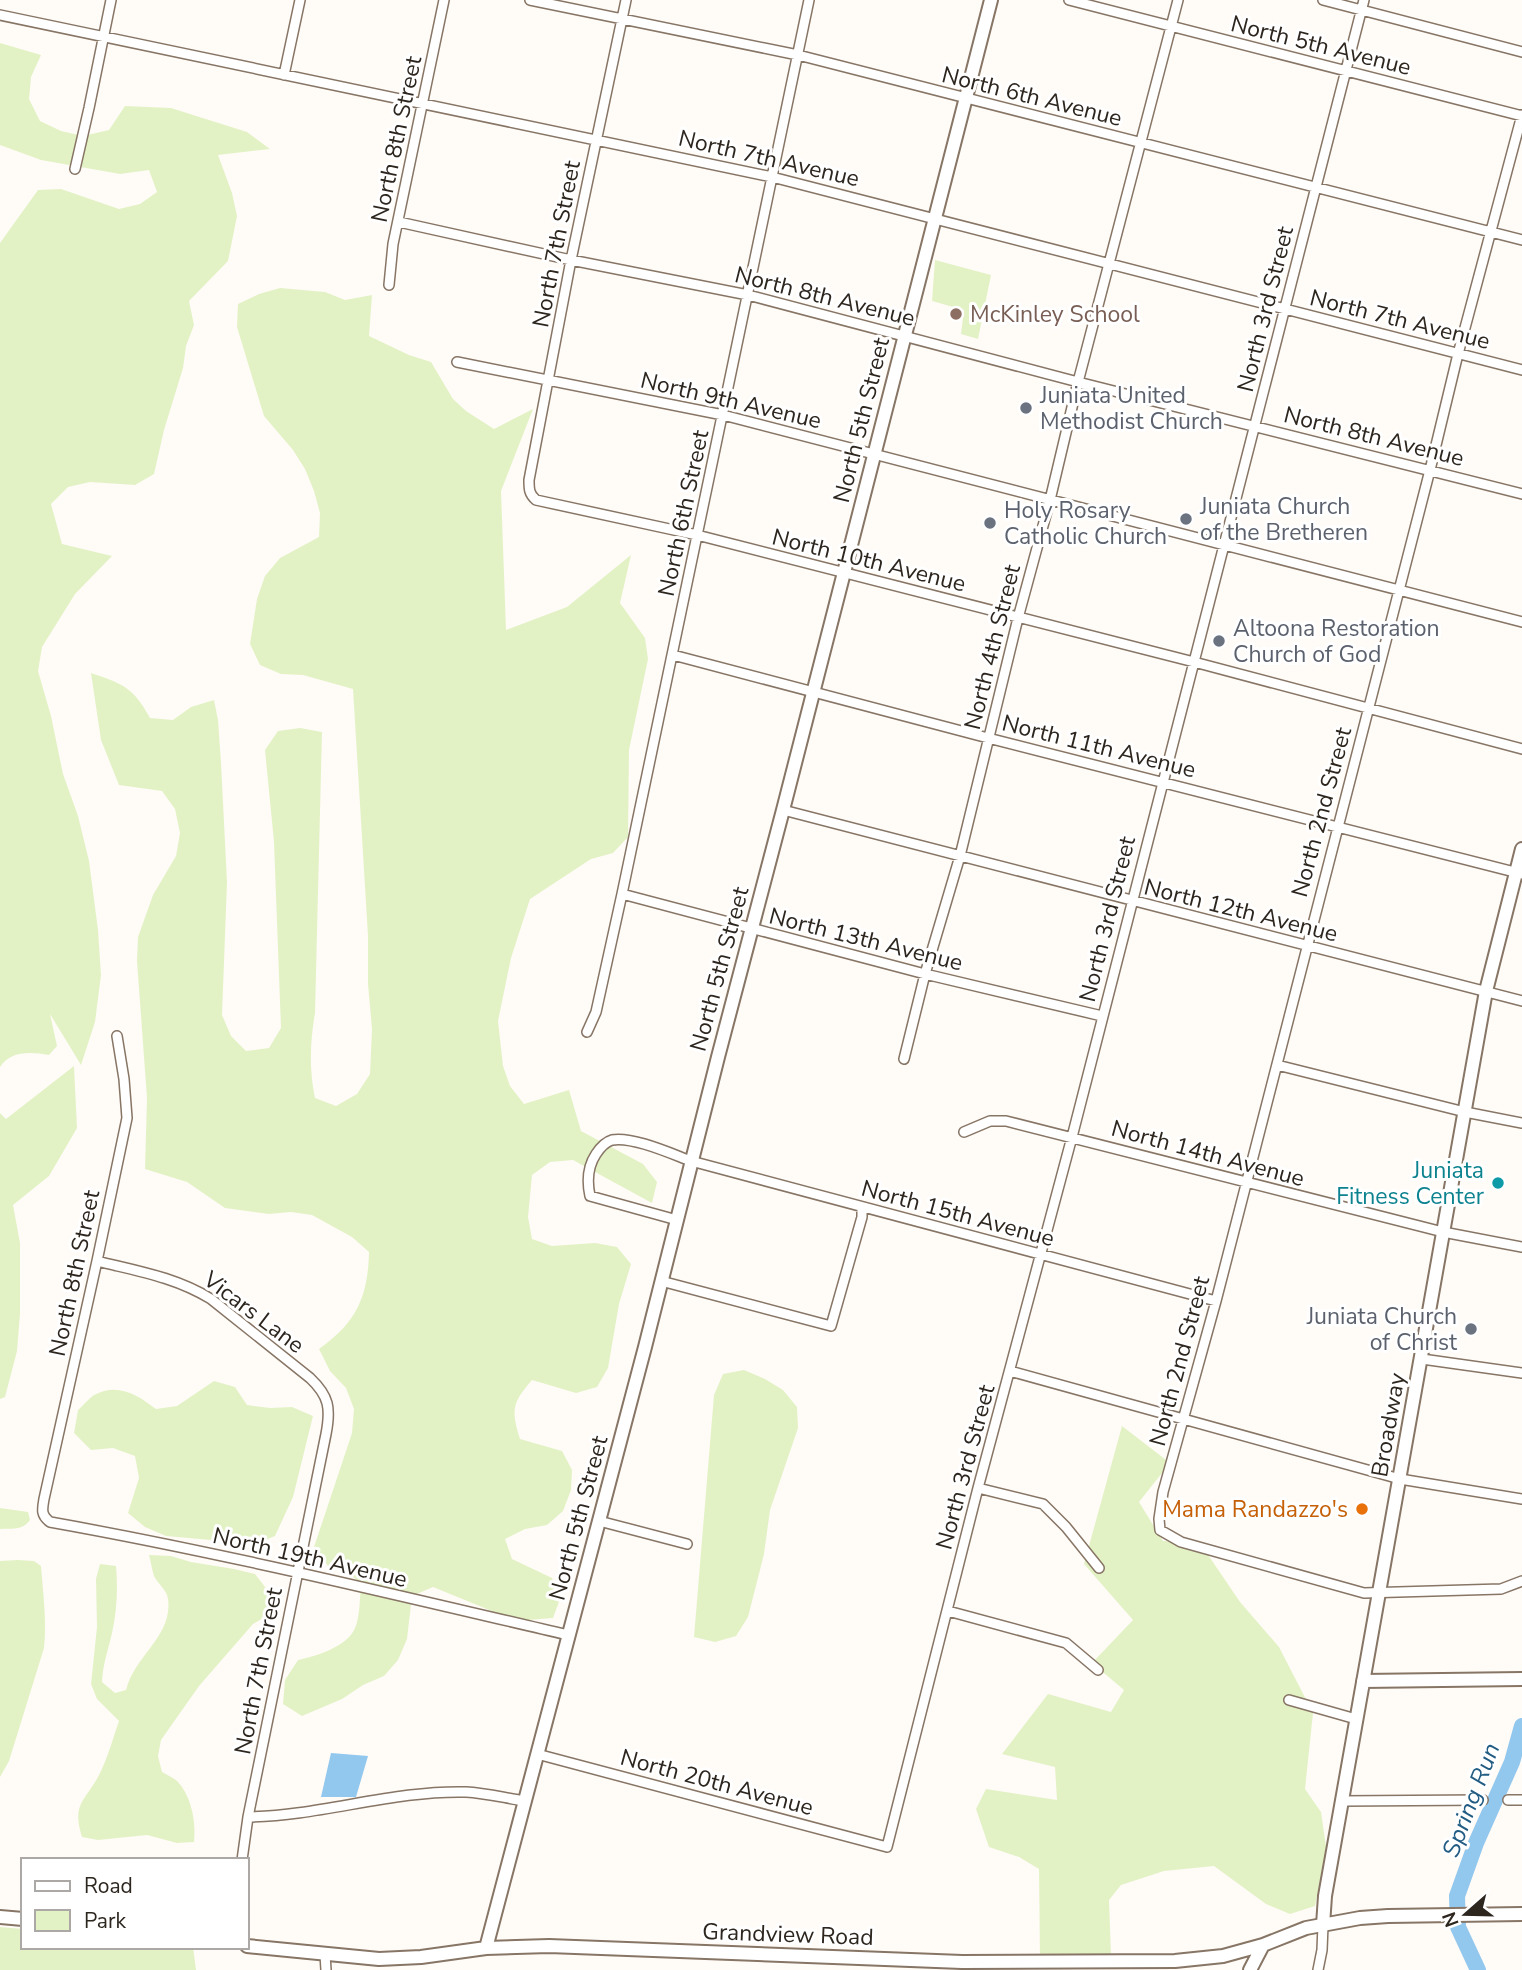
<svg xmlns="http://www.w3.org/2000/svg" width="1522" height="1970" viewBox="0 0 1522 1970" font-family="'Nunito Sans',sans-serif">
<rect width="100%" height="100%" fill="#fffbf7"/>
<!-- green -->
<path fill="#e3f2c5" d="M 0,43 L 41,55 L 31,77 L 29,99 L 40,121 L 61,131 L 83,136 L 109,130 L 125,106 L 171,108 L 247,132 L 270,149 L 218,155 L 232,193 L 237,216 L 228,261 L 189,301 L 194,325 L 186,346 L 183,368 L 164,430 L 154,474 L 135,485 L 90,482 L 68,487 L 51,504 L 62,544 L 112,556 L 75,594 L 42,647 L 38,671 L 51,716 L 63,774 L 78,816 L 89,861 L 98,930 L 101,975 L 95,1022 L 81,1065 L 50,1014 L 57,1046 L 49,1055 C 31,1052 11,1050 0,1067 L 0,243 L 38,190 L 61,189 L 119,209 L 140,204 L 157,192 L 149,170 L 120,174 L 41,160 L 0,145 Z
M 935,260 L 991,275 L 978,339 L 961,334 L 964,310 L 932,301 Z
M 280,288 L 325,292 L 345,300 L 372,295 L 369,336 L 409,355 L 431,362 L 453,399 L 466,411 L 494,429 L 533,409 L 501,491 L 506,630 L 567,607 L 631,555 L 620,603 L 645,638 L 648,659 L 629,750 L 628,837 L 613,853 L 591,859 L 530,899 L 511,958 L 498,1021 L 503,1066 L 510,1086 L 524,1104 L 569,1090 L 581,1131 L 643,1164 L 657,1182 L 652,1203 L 573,1160 L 550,1162 L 532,1175 L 528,1217 L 532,1239 L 552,1246 L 595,1243 L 617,1247 L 631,1264 L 619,1304 L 608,1368 L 597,1387 L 576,1393 L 532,1380 C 512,1403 511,1410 520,1439 L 562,1451 L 572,1470 L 571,1490 L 563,1511 L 547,1525 L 525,1529 L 505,1539 L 512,1559 L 552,1578 L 560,1599 L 553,1618 L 516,1621 L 433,1587 L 412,1596 L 407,1639 L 398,1660 L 384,1676 L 363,1685 L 342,1699 L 302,1716 L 283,1704 L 285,1680 L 298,1660 C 316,1656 347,1647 355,1628 C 360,1617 360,1596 361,1583 L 349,1574 L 328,1566 L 314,1547 L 352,1433 L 354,1409 L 346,1388 L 330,1371 L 319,1349 C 356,1323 368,1297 369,1252 L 352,1237 L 312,1215 L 291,1212 L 269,1214 L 225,1208 L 187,1182 L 145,1169 L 147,1098 L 137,961 L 138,937 L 153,895 L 176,856 L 180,833 L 175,809 L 162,791 L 119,785 L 101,740 L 91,673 C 123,684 133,687 150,718 L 173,720 L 191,707 L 214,700 L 218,720 L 221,763 L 227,882 L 222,1015 L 231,1036 L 246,1051 L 269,1048 L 281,1028 L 274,842 L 265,750 L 278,731 L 300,728 L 322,732 L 315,1013 C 310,1042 309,1070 315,1098 L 336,1106 L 357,1094 L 370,1074 L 372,1029 L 368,984 L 368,936 L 353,689 L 303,675 L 281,674 L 260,665 L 250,644 L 257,599 L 265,576 L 280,558 L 319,537 L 320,513 L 314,491 L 305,469 L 293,450 L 264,416 L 237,327 L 238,304 L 259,294 Z
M 74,1066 L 77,1128 L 49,1176 L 13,1205 L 20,1243 L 20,1314 L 17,1351 L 5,1397 L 0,1399 L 0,1113 L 6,1119 Z
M 744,1370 L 765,1379 L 783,1390 L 797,1407 L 798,1428 L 770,1510 L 764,1554 L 748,1617 L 736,1636 L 715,1642 L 694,1637 L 714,1395 L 723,1374 Z
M 214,1381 L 235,1387 L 247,1405 L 270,1408 L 292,1407 L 313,1416 L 293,1497 L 275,1536 L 256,1544 L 166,1536 L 145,1527 L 128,1513 L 139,1478 L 135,1456 L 113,1448 L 91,1450 L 74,1433 L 78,1410 C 83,1406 88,1399 94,1395 C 118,1382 138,1395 156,1409 L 177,1406 Z
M 1122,1426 L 1170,1463 L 1139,1502 L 1163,1541 L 1200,1543 L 1240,1602 L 1279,1647 L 1313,1713 L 1305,1789 L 1321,1812 L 1326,1847 L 1315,1906 L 1290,1914 L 1266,1904 L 1214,1866 L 1164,1871 L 1121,1885 L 1109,1900 L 1111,1956 L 1040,1958 L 1039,1869 L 1019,1857 L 989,1847 L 976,1809 L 986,1789 L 1057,1800 L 1055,1767 L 1002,1754 L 1048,1694 L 1111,1712 L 1124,1690 L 1092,1663 L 1133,1620 L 1084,1564 Z
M 0,1508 L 28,1512 L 30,1520 C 22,1531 13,1528 0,1529 Z
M 149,1555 L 171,1556 L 191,1562 L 234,1569 L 255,1574 L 269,1592 L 273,1612 L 253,1624 L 199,1686 L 161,1740 L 158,1756 L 162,1772 C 167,1775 174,1778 177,1781 C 192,1796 196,1823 194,1842 L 177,1843 L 147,1835 L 98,1840 L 82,1837 C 71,1803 86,1801 100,1773 C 108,1757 113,1738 119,1721 L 97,1699 L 91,1684 L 97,1627 L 96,1579 L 100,1564 L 116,1566 C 118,1589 117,1611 112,1633 C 108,1651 103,1663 102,1682 L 115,1693 L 126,1690 C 135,1655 173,1636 168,1599 C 167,1590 158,1584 154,1576 C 152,1570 151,1562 149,1555 Z
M 18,1560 L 34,1561 L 41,1566 C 43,1593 47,1621 44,1648 L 9,1761 L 0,1777 L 0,1561 Z
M 0,1927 L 23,1929 L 23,1947 L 193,1947 L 196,1970 L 0,1970 Z"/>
<!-- water -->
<path fill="#92c7ee" d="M 331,1753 L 368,1756 L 356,1797 L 321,1797 Z"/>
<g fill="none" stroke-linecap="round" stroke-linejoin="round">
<!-- river -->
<path stroke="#92c7ee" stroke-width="16" d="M 1478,1970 L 1458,1927 L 1457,1896 L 1476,1843 L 1512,1762 L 1522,1726"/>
<defs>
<path id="street" d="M 530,0 L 798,55 L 1522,240
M 626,0 L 571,260 L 529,480 C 529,489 529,494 536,500 L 697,535 L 1194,662 L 1522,749
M 1069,0 L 1522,116
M 1323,0 L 1522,52
M 0,15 L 772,177 L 1522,370
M 284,75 L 300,0
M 1522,115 L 1458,354 L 1430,470 L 1216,1301 L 1163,1492 L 1159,1519 L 1160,1530 L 1181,1542 L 1364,1593 L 1501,1589 L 1522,1581
M 75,169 L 89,108 L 111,0
M 399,222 L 571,260 L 748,295 L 1078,382 L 1522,494
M 389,285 L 393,244 L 444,0
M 457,362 L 723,415 L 1522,622
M 673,655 L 988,738 L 1522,874
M 783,810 L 1522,1001
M 622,894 L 925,974 L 1102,1016
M 587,1032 L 596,1012 L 622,894 L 809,0
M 117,1036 L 124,1079 L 127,1118 L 97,1261 L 44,1499 C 42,1510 41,1515 50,1522 C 224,1553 396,1595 568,1635
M 904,1059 L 925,974 L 960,856 L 1018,618 L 1050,500 L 1078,382 L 1178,0
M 1277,1065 L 1465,1112 L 1522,1123
M 964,1132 L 990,1121 L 1006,1121 L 1443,1232 L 1522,1247
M 677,1220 L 590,1196 C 587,1182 588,1166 596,1154 C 600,1148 605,1142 612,1140 C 632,1136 672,1154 691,1161 L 1216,1301
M 97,1261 C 137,1271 175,1277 211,1299 L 310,1378 C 329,1396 331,1408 326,1434 L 248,1817 L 242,1860
M 661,1281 L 831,1326 L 862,1217 L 862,1207
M 1422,1359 L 1522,1373
M 1010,1371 L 1400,1479 L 1522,1499
M 978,1488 L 1043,1504 L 1066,1527 L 1099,1568
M 599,1521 L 687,1544
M 948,1611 L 1066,1643 L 1098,1670
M 1289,1700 L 1356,1719
M 537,1754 L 887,1847 L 978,1488 L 1072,1137 L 1364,0
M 1508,1800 L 1522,1800
M 1342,1801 L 1483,1800
M 248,1817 C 321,1816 393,1790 466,1792 C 485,1793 505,1798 525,1801
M 325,1954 L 326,1970
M 1318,1970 L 1322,1950 L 1323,1925"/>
<path id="secondary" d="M 1363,1681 L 1522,1679
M 0,1917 L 23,1919
M 1323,1925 L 1325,1896 L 1486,991 L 1522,849
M 247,1946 L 379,1959 L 421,1957 L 486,1948 L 549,1946 L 962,1962 L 1175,1961 L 1223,1956 L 1263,1945 L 1306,1928 L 1360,1918 L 1388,1916 L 1522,1914
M 486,1948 L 645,1347 L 718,1057 L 783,810 L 991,0
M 1250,1970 L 1263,1945"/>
</defs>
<!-- street casing -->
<use href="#street" stroke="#877565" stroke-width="12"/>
<!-- secondary casing -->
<use href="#secondary" stroke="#877565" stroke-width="16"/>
<!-- street -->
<use href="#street" stroke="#fff" stroke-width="9"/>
<!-- secondary -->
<use href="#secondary" stroke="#fff" stroke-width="12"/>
</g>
<!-- markers -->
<circle fill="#8d6e63" stroke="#fff" stroke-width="2.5" cx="956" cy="314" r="7"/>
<g fill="#6b7280" stroke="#fff" stroke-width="2.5">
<circle cx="1026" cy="408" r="7"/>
<circle cx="1186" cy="519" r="7"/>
<circle cx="990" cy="523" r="7"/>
<circle cx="1219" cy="641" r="7"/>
<circle cx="1471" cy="1329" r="7"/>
</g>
<circle fill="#0f9aa8" stroke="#fff" stroke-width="2.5" cx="1498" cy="1183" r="7"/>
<circle fill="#e8710a" stroke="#fff" stroke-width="2.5" cx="1362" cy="1509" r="7"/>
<g text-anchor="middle" stroke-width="6" stroke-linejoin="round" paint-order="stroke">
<!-- street labels -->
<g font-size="23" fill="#2d261f" stroke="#fff">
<text transform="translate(1321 45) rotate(14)" y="8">North 5th Avenue</text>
<text transform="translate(1032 96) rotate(14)" y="8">North 6th Avenue</text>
<text transform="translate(396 139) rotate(-78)" y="8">North 8th Street</text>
<text transform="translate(769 158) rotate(13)" y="8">North 7th Avenue</text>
<text transform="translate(556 244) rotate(-79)" y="8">North 7th Street</text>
<text transform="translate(825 296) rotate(14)" y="8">North 8th Avenue</text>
<text transform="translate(1265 309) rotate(-76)" y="8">North 3rd Street</text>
<text transform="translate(1400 319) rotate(14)" y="8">North 7th Avenue</text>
<text transform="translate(731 400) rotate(13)" y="8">North 9th Avenue</text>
<text transform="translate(861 420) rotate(-76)" y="8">North 5th Street</text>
<text transform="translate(1374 436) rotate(14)" y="8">North 8th Avenue</text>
<text transform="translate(683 513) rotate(-78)" y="8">North 6th Street</text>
<text transform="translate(869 560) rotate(14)" y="8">North 10th Avenue</text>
<text transform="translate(992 647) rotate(-76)" y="8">North 4th Street</text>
<text transform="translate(1099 746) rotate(14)" y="8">North 11th Avenue</text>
<text transform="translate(1321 812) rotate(-75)" y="8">North 2nd Street</text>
<text transform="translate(1241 910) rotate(14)" y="8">North 12th Avenue</text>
<text transform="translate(1107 919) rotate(-76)" y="8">North 3rd Street</text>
<text transform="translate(866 939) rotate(14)" y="8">North 13th Avenue</text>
<text transform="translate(719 969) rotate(-75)" y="8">North 5th Street</text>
<text transform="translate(1208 1153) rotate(15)" y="8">North 14th Avenue</text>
<text transform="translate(958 1213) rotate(15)" y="8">North 15th Avenue</text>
<text transform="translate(74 1273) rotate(-78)" y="8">North 8th Street</text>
<text transform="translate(254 1312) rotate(37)" y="8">Vicars Lane</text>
<text transform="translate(1179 1361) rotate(-75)" y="8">North 2nd Street</text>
<text transform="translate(1388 1425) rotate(-80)" y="8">Broadway</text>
<text transform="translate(965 1467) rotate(-75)" y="8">North 3rd Street</text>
<text transform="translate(578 1518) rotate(-75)" y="8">North 5th Street</text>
<text transform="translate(310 1557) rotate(13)" y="8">North 19th Avenue</text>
<text transform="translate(258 1671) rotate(-79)" y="8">North 7th Street</text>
<text transform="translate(717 1782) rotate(15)" y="8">North 20th Avenue</text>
<text transform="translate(788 1934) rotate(2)" y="8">Grandview Road</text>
</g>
<!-- education labels -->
<g font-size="23" fill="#785e54" stroke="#fff" text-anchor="start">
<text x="970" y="322">McKinley School</text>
</g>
<!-- worship labels -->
<g font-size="23" fill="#5b616d" stroke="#fff" text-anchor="start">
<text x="1040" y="403">Juniata United<tspan x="1040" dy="26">Methodist Church</tspan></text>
<text x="1200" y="514">Juniata Church<tspan x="1200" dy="26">of the Bretheren</tspan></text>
<text x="1004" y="518">Holy Rosary<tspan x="1004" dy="26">Catholic Church</tspan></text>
<text x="1233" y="636">Altoona Restoration<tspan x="1233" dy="26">Church of God</tspan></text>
<text x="1457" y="1324" text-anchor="end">Juniata Church<tspan x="1457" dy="26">of Christ</tspan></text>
</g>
<!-- culture labels -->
<g font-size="23" fill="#0d838f" stroke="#fff" text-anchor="end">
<text x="1484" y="1178">Juniata<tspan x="1484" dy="26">Fitness Center</tspan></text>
</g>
<!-- food labels -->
<g font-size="23" fill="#c56008" stroke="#fff" text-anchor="end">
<text x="1348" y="1517">Mama Randazzo's</text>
</g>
<!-- water labels -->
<g font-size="24" font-style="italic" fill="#225c83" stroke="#fff">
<text transform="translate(1471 1800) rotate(-69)" y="8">Spring Run</text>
</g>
</g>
<!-- legend -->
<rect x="21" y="1858" width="228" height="91" fill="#ffffff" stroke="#aba8a5" stroke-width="2"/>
<rect x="35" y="1881" width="35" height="10" fill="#ffffff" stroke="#aba8a5" stroke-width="2"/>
<text x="84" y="1893" font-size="21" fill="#2d261f">Road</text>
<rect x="35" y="1910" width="35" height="21" fill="#e3f2c5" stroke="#aba8a5" stroke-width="2"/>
<text x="84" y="1928" font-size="21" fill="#2d261f">Park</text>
<!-- north arrow -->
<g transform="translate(1466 1914) rotate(250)" stroke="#ffffff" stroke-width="5" paint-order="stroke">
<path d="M0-5L12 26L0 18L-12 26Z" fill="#2d261f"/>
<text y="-10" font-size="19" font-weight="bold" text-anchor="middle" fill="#2d261f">N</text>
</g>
</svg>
